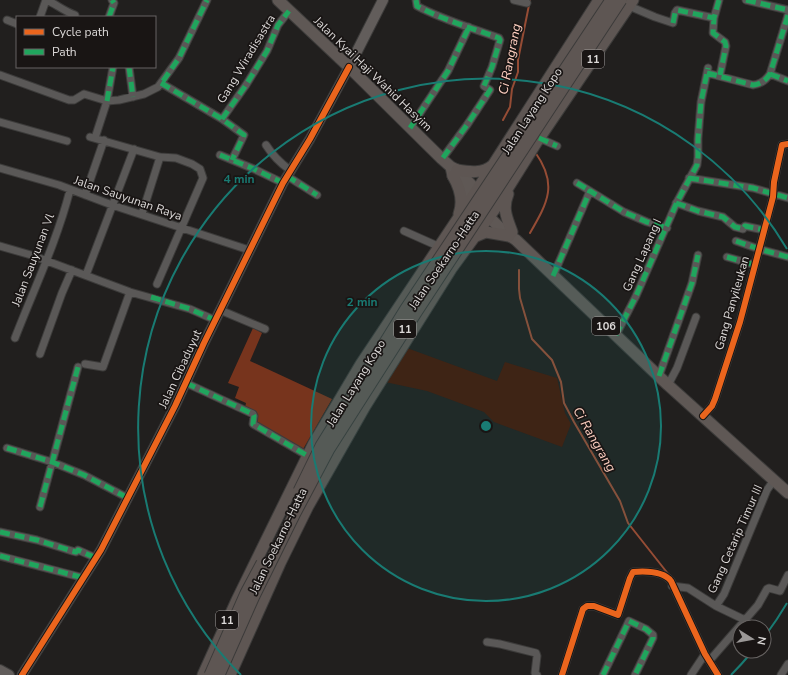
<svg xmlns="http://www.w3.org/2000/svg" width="788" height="675" viewBox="0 0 788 675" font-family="'Nunito Sans',sans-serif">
<rect width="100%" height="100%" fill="#211f1e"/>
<!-- green -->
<path fill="#441809" d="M 407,348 L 497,381 L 505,362 L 557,378 L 565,413 L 571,424 L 562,447 L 494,422 L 484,412 L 427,391 L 385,382 Z"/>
<!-- forest -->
<path fill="#77341d" d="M 253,328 L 262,333 L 250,361 L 332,399 L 302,451 L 253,423 L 256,414 L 245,408 L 246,403 L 235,398 L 239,387 L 228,383 Z"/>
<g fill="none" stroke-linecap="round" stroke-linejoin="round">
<!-- stream -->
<path stroke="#954c35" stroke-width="2" d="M 503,120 L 510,107 L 512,89 L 518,72 L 518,60 L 530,0
M 530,233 C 548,202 558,184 535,152
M 519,270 L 519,289 L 520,298 L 532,339 L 552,360 L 561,382 L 564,403 L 574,422 L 620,501 L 628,523 L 669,575"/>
<defs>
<path id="minor" d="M 47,0 C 57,5 64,11 75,15
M 416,0 L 417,6 C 443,20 472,28 499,38 L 500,40 L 492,67 L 484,86 L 490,90 L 467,125 L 442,159
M 514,0 L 527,3
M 719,0 L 714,18 L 713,33 L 725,42 L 726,46 L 720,75
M 746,0 L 788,10
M 629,6 L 655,17 L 673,23 L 675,13 L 677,10 L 714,18
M 40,17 L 46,0
M 109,17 L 114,3 L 112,0
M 7,20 L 17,24
M 129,67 L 133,97
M 707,73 L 753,85 C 761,84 766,80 770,74 L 788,15
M 770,74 L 788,81
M 0,75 L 69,100 L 74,100 L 84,94 L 107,101 L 119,100 L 144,94 L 158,87 L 179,58 L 207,0
M 161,83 L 222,119 L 244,135 L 232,160
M 222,119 L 246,85 L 267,51 L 278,25 L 289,11
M 0,122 L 67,141
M 410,128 L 448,71 L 469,27
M 90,137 L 160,157 L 176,158 L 192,164 L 200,169 L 203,178 L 157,284
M 95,138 L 107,101 L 113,67
M 539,138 L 557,146
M 266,145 C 273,156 280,163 290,170
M 220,155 L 254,169 L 283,183
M 0,168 L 59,185 L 112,205 L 249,250
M 287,176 L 317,195
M 689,178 L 753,188 L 788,198
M 577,183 L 590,191
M 85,195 L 104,140
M 676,203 L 698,211 L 723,217 L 735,227 L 743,229 L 745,226 L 764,230
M 142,214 L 160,157
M 404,231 L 440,247
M 736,241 L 759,249 L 788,257
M 0,246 L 31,255 L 130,292 L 190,309 L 215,320
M 727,257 L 755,265
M 86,275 L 134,149
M 553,276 L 590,191 L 624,212 L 647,222 L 667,228
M 220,310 L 265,329
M 616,335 L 636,296 L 677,202 L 697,165 L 698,157 L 698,139 L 701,102 L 708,68
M 15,338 C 34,289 57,241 70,190
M 40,354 L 62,293 L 72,270
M 85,364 L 103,367 L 130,292
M 659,376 L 692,283 L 698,255
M 186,383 L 253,414 L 254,416 L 253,424 L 308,456
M 668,385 L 677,368 L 696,317
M 703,416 L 712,406 L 715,399 L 740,322 L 773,197 L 774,182 L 782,145 L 788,144
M 7,448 L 52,462 L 84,475 L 128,498
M 40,507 L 78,367
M 0,532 L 37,540 L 72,551 L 76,552 L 78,550 L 96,558
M 0,556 L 84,578
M 672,586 L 688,588 L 716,606 L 745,620
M 716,606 L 724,594 L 767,490 L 774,480
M 487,642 L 500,644 L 536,653 L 537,656 L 535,673 L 537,675
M 710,660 L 758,605 L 767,589 L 769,588 L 780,591 L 788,575
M 562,675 L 583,609 L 587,606 L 594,606 L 618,615 L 630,578 L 633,572 C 645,571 663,571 671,581 L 705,654 L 718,675
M 603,675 L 629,621 L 646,629 L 653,635 L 653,638 L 635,675
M 691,675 L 705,654
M 781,675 L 788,664"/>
<path id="tertiary" d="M 22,675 L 101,550 L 175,406 L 204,343 L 283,183 L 310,139 L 349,67"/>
<path id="secondary" d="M 349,67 L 383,0
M 0,670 L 9,675"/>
<path id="primary" d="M 278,0 L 349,67 L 442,159 L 451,167 L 457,170 L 483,197
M 451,167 L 453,176 C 471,195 494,227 516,240 L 668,385 L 788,493"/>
<path id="trunk" d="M 457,170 C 469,172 483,174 493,165
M 453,176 C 460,188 464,200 459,214
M 508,194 C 502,209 507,218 512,232
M 474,237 L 486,232 L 509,236
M 203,675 L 237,600 L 314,443 L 361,364 L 477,190 L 599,0
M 230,675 L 280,563 L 308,506 L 365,406 L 451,269 L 494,210 L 536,143 L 633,0"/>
</defs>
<!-- minor casing -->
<use href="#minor" stroke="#3c3b3a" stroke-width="9"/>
<!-- tertiary casing -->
<use href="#tertiary" stroke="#3c3b3a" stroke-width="11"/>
<!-- secondary casing -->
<use href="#secondary" stroke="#3c3b3a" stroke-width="12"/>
<!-- primary casing -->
<use href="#primary" stroke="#3c3b3a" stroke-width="13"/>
<!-- trunk casing -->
<use href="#trunk" stroke="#3c3b3a" stroke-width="13"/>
<!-- minor -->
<use href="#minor" stroke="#5a5857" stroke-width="7"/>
<!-- tertiary -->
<use href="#tertiary" stroke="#5a5857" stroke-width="9"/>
<!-- secondary -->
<use href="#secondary" stroke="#625d5b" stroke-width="10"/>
<!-- primary -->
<use href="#primary" stroke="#5f5855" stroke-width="11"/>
<!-- trunk -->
<use href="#trunk" stroke="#5e5653" stroke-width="11"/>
<defs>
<path id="trunk-bridge" d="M 299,491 L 321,446 L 407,307 L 611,0
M 210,675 L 246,593 L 262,563
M 219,675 L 254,596 L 294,515 L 329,449 L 417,311 L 621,0"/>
</defs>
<!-- trunk-bridge casing -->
<use href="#trunk-bridge" stroke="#3c3b3a" stroke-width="13" stroke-linecap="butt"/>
<!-- trunk-bridge -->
<use href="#trunk-bridge" stroke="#5e5653" stroke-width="11"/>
<!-- quiet -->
<path stroke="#20a55d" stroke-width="5" stroke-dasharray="10 5" stroke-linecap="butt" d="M 416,0 L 417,6 C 443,20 472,28 499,38 L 500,40 L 492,67 L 484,86 L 490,90 L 467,125 L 442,159
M 719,0 L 714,18 L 713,33 L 725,42 L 726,46 L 720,75
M 746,0 L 788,10
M 109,17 L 114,3 L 112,0
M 673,23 L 675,13 L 677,10 L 714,18
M 129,67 L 133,97
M 707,73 L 753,85 C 761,84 766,80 770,74 L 788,15
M 770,74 L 788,81
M 163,81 L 179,58 L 207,0
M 161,83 L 222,119 L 244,135 L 232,160
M 107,101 L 113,67
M 222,119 L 246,85 L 267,51 L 278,25 L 289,11
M 410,128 L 448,71 L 469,27
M 539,138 L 557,146
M 220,155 L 254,169 L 283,183
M 287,176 L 317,195
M 689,178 L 753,188 L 788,198
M 577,183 L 590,191
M 676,203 L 698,211 L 723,217 L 735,227 L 743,229 L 745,226 L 764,230
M 736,241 L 759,249 L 788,257
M 727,257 L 755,265
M 553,276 L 590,191 L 624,212 L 647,222 L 667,228
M 151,297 L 190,309 L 215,320
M 616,335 L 636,296 L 677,202 L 697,165 L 698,157 L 698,139 L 701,102 L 708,68
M 659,376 L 692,283 L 698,255
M 186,383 L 253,414 L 254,416 L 253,424 L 308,456
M 7,448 L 52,462 L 84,475 L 128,498
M 40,507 L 78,367
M 0,532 L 37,540 L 72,551 L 76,552 L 78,550 L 96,558
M 0,556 L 84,578
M 603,675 L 629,621 L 646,629 L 653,635 L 653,638 L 635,675"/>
<defs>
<path id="cycleway" d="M 703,416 L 712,406 L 715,399 L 740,322 L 773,197 L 774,182 L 782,145 L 788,144
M 22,675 L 101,550 L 175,406 L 204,343 L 283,183 L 310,139 L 349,67
M 562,675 L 583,609 L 587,606 L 594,606 L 618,615 L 630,578 L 633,572 C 645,571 663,571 671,581 L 705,654 L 718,675"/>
</defs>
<!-- cycleway casing -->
<use href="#cycleway" stroke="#191514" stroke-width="8"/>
<!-- cycleway -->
<use href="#cycleway" stroke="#eb651d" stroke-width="6"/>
</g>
<!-- distance rings -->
<circle cx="486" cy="426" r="175" fill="#197b73" fill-opacity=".12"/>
<g fill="none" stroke="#197b73" stroke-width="2">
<circle cx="486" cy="426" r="175"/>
<path d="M787 603A349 349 0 0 1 765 636M751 653A349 349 0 0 1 731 675M241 675A349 349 0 1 1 787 249"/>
</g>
<g text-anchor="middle" stroke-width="3.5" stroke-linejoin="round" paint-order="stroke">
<!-- shield labels -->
<g fill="#191514" stroke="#a29e9d" stroke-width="1">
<rect x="582" y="50" width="22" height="18" rx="3"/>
<rect x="592" y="317" width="28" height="18" rx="3"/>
<rect x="394" y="320" width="22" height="18" rx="3"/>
<rect x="216" y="611" width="22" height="18" rx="3"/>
</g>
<g font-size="11" font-weight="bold" fill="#dcd9d8">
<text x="593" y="63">11</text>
<text x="606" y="330">106</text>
<text x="405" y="333">11</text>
<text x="227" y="624">11</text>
</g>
<!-- street labels -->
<g font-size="12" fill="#dcd9d8" stroke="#191514">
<text transform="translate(246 59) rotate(-59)" y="4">Gang Wiradisastra</text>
<text transform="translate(373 74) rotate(44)" y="4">Jalan Kyai Haji Wahid Hasyim</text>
<text transform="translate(532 111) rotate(-57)" y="4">Jalan Layang Kopo</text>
<text transform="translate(128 198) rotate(19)" y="4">Jalan Sauyunan Raya</text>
<text transform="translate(642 255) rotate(-66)" y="4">Gang Lapang I</text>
<text transform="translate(33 260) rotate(-69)" y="4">Jalan Sauyunan Vl</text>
<text transform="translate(444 260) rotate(-56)" y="4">Jalan Soekarno-Hatta</text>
<text transform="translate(732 303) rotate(-74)" y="4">Gang Panyileukan</text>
<text transform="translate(180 369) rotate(-65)" y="4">Jalan Cibaduyut</text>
<text transform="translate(356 383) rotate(-58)" y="4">Jalan Layang Kopo</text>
<text transform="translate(735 539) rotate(-66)" y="4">Gang Cetarip Timur III</text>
<text transform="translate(278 541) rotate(-64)" y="4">Jalan Soekarno-Hatta</text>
</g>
<!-- water labels -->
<g font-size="13" font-style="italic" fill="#fecfc0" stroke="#191514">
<text transform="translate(509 59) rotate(-79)" y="5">Ci Rangrang</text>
<text transform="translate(595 439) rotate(60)" y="5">Ci Rangrang</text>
</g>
</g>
<circle cx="486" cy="426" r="6" fill="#197b73" stroke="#191514" stroke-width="2"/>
<g font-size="12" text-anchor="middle" font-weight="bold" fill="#197b73" stroke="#191514" stroke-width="3.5" stroke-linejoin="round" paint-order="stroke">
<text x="239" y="183">4 min</text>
<text x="362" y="306">2 min</text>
</g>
<!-- legend -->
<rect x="16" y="16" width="140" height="52" fill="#191514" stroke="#676362"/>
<rect x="24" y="29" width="20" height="6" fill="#eb651d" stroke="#676362"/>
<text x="52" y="36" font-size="12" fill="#dcd9d8">Cycle path</text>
<rect x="24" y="49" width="20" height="6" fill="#20a55d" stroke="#676362"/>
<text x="52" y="56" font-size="12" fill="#dcd9d8">Path</text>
<!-- north arrow -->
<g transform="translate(752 639) rotate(101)"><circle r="19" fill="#191514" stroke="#676362"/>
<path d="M0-3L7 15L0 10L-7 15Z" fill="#9b9897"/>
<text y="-6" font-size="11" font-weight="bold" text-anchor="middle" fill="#dcd9d8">N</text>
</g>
</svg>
